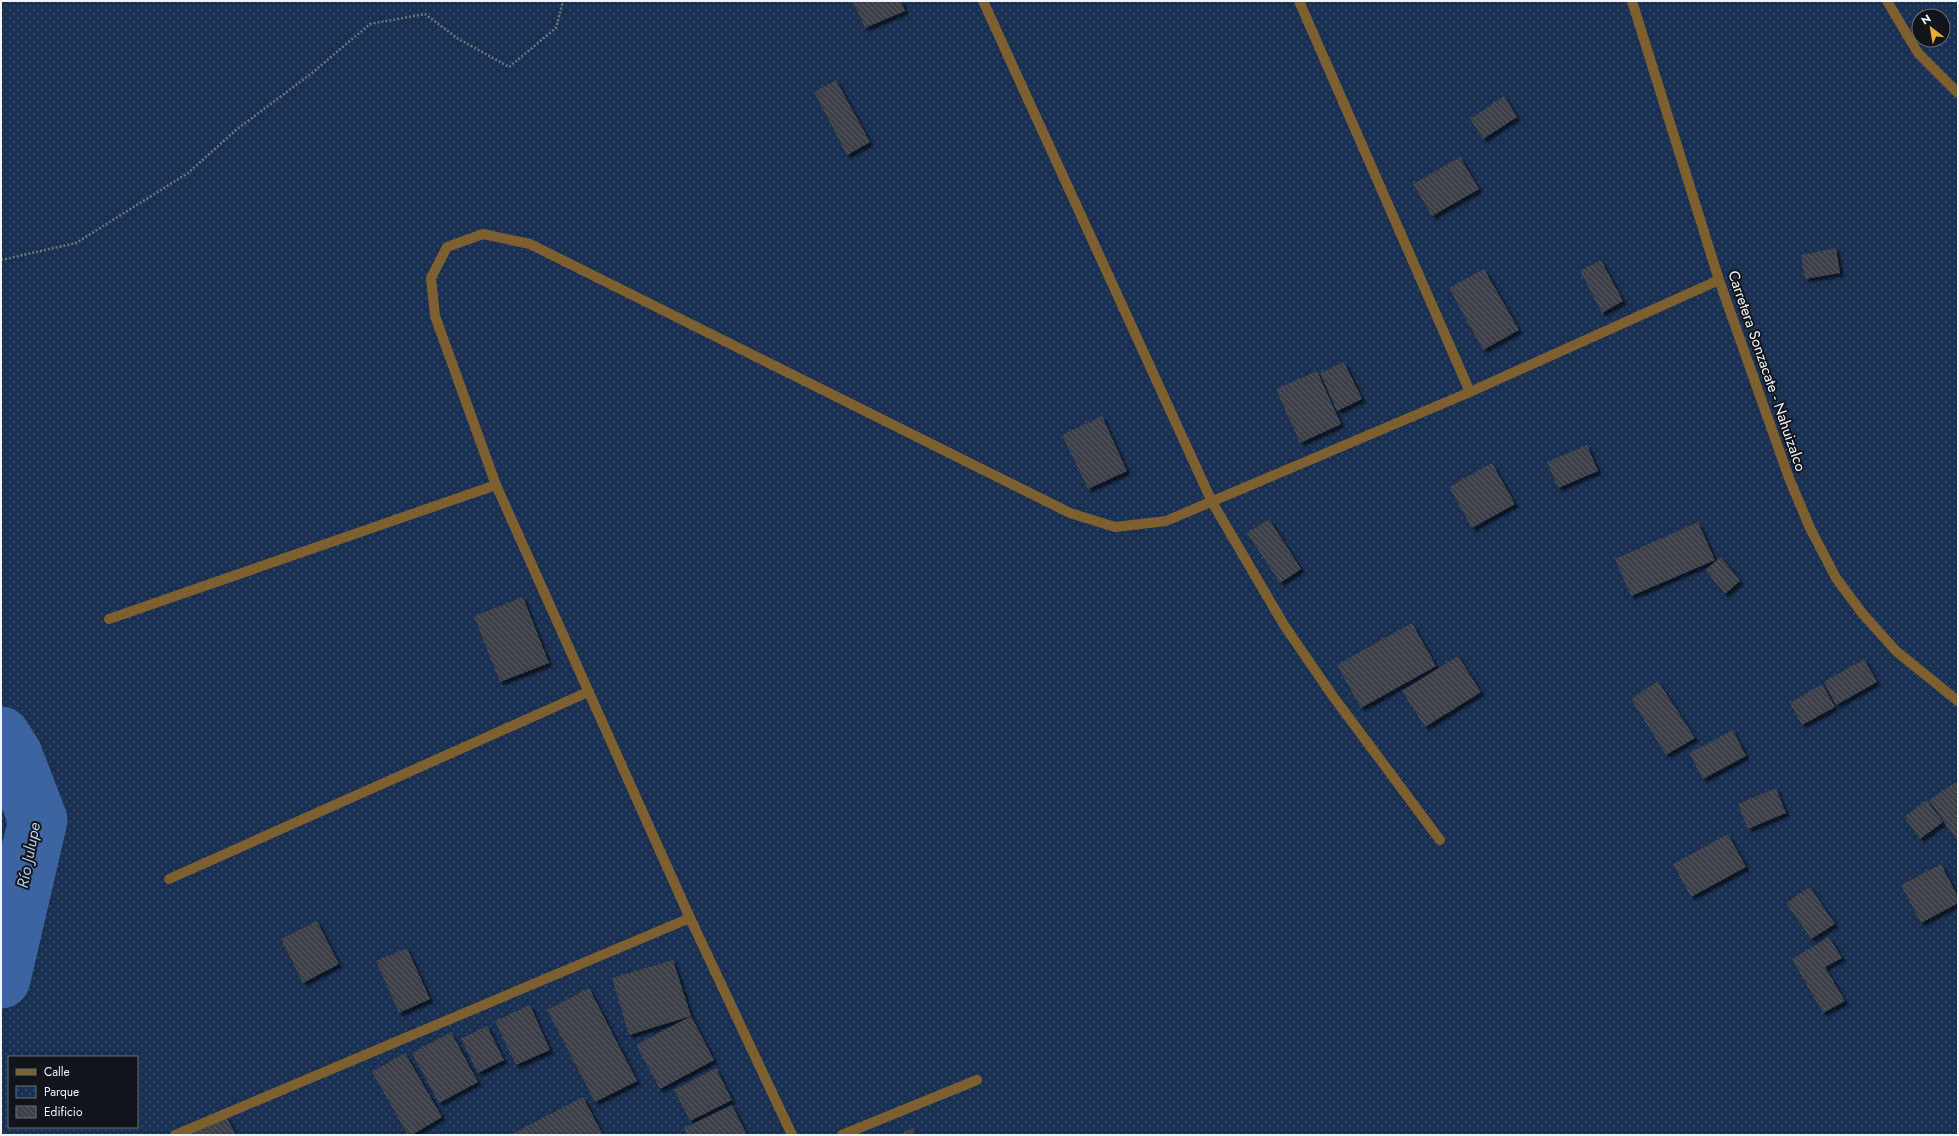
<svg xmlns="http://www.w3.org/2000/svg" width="1959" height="1136" viewBox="0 0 1959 1136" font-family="Jost,sans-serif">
<defs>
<pattern id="park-dots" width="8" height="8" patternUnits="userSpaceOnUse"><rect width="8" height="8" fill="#193053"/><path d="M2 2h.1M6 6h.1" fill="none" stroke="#3b4e6c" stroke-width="1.8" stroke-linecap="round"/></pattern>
<pattern id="building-back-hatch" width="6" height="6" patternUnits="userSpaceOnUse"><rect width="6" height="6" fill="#3c4148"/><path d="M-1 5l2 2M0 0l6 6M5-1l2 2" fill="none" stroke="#585d63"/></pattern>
<filter id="shadow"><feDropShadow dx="3.5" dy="3.5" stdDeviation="1" flood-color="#0009"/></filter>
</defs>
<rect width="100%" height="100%" fill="#1a1e25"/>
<!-- park -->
<path fill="url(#park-dots)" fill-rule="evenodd" d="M 1,1 L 1958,1 L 1958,1135 L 1,1135 ZM 1919,16 L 1943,16 L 1943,40 L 1919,40 ZM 9,1057 L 137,1057 L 137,1127 L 9,1127 Z"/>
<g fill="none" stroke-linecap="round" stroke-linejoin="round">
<!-- river -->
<path stroke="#3c64a1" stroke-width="59" d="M 1,736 L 13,755 L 38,820 L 1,979"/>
</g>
<!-- building -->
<path fill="url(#building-back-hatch)" filter="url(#shadow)" d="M 853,1 L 901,1 L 905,11 L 865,28 Z
M 836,80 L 870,142 L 847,155 L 814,92 Z
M 1504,96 L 1517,117 L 1483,139 L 1470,119 Z
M 1460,157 L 1479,189 L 1432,216 L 1413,184 Z
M 1836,248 L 1840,273 L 1805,279 L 1801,255 Z
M 1601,260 L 1623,301 L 1602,313 L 1580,271 Z
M 1484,269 L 1519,330 L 1483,350 L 1449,288 Z
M 1344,362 L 1362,399 L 1337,411 L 1320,373 Z
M 1317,371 L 1341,424 L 1300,443 L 1276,389 Z
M 1102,416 L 1127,471 L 1088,489 L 1062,435 Z
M 1587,445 L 1598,471 L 1558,488 L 1547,462 Z
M 1492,463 L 1515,504 L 1472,528 L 1449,487 Z
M 1269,519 L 1301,569 L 1280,583 L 1247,533 Z
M 1698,522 L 1715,560 L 1631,596 L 1615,559 Z
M 1721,557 L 1740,581 L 1725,594 L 1705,570 Z
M 523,597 L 549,663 L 500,682 L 474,616 Z
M 1412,623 L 1436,666 L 1361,708 L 1337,665 Z
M 1458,656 L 1481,692 L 1425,727 L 1402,691 Z
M 1864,659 L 1877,682 L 1836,705 L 1824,682 Z
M 1658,681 L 1695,738 L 1666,755 L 1631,699 Z
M 1822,684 L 1835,707 L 1802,725 L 1790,703 Z
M 1733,730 L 1746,756 L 1703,779 L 1689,753 Z
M 1956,782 L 1958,785 L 1958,842 L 1929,800 Z
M 1776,788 L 1786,813 L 1748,829 L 1738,804 Z
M 1927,800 L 1943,822 L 1920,839 L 1904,817 Z
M 1728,834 L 1746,867 L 1691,897 L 1673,864 Z
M 1941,864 L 1958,897 L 1958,903 L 1921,923 L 1901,885 Z
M 1810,887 L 1835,924 L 1811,939 L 1786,903 Z
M 317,921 L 339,964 L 303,983 L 281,939 Z
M 1829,937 L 1842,958 L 1825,967 L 1845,1001 L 1823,1013 L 1792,959 Z
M 407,948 L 430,999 L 399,1013 L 376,961 Z
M 673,960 L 691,1016 L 629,1035 L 612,978 Z
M 589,988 L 637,1081 L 595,1102 L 547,1010 Z
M 530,1005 L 550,1050 L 516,1065 L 495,1021 Z
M 691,1016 L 714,1060 L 660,1089 L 636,1045 Z
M 487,1026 L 504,1060 L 478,1073 L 461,1039 Z
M 451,1032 L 478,1082 L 439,1103 L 412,1053 Z
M 405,1053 L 442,1117 L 412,1135 L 408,1135 L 372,1072 Z
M 716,1068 L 732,1100 L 690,1121 L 674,1090 Z
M 583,1097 L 603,1135 L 510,1135 Z
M 732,1105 L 747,1135 L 688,1135 L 684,1128 Z
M 226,1116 L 236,1135 L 188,1135 Z
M 913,1128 L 916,1135 L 898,1135 Z"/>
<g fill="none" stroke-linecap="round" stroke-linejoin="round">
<!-- path -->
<path stroke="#71757b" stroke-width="2.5" stroke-dasharray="2 2" stroke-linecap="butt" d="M 1,260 L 76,243 L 188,173 L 236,130 L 312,73 L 370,24 L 425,14 L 457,38 L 509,67 L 556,28 L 563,1"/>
<!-- minor -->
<path stroke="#7e6030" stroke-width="10" d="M 983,1 L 1212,502 L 1284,625 L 1332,695 L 1440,840
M 1299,1 L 1470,392
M 1632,1 L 1719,280 L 1789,478 L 1810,528 L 1836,578 L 1862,613 L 1896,651 L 1958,701
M 1887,1 L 1918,53 L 1958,93
M 109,619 L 496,485
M 169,879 L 588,692
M 175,1135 L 690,918
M 792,1135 L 690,918 L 496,485 L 435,316 L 431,278 L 447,247 L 483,234 L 530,244 L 1070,513 L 1115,527 L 1166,521 L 1470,392 L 1719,280
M 842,1135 L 977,1080"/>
</g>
<g text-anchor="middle" stroke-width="4" stroke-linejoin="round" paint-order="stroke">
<!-- street labels -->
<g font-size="15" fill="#f0f3f8" stroke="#11151b">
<text transform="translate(1767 371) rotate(71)" y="5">Carretera Sonzacate - Nahuizalco</text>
</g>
<!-- water labels -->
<g font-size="16" font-style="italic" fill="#b5ccef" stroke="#11151b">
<text transform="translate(28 855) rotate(-79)" y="6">Río Julupe</text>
</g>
</g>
<!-- border -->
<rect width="1959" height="1136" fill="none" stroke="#f0f3f8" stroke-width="4"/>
<!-- legend -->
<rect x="8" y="1056" width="130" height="72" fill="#11151b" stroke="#6a6e73"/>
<rect x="16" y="1069" width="20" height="6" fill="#7e6030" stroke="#6a6e73"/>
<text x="44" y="1076" font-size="12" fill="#f0f3f8">Calle</text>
<rect x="16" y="1086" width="20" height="12" fill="url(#park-dots)" stroke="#6a6e73"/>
<text x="44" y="1096" font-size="12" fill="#f0f3f8">Parque</text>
<rect x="16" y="1106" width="20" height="12" fill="url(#building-back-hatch)" stroke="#6a6e73"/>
<text x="44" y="1116" font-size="12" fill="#f0f3f8">Edificio</text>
<!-- north arrow -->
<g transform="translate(1931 28) rotate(329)"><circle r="19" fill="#11151b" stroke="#6a6e73"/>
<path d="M0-3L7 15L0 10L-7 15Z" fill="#eaaa39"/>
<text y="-6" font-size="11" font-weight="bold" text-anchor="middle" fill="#f0f3f8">N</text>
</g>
</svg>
